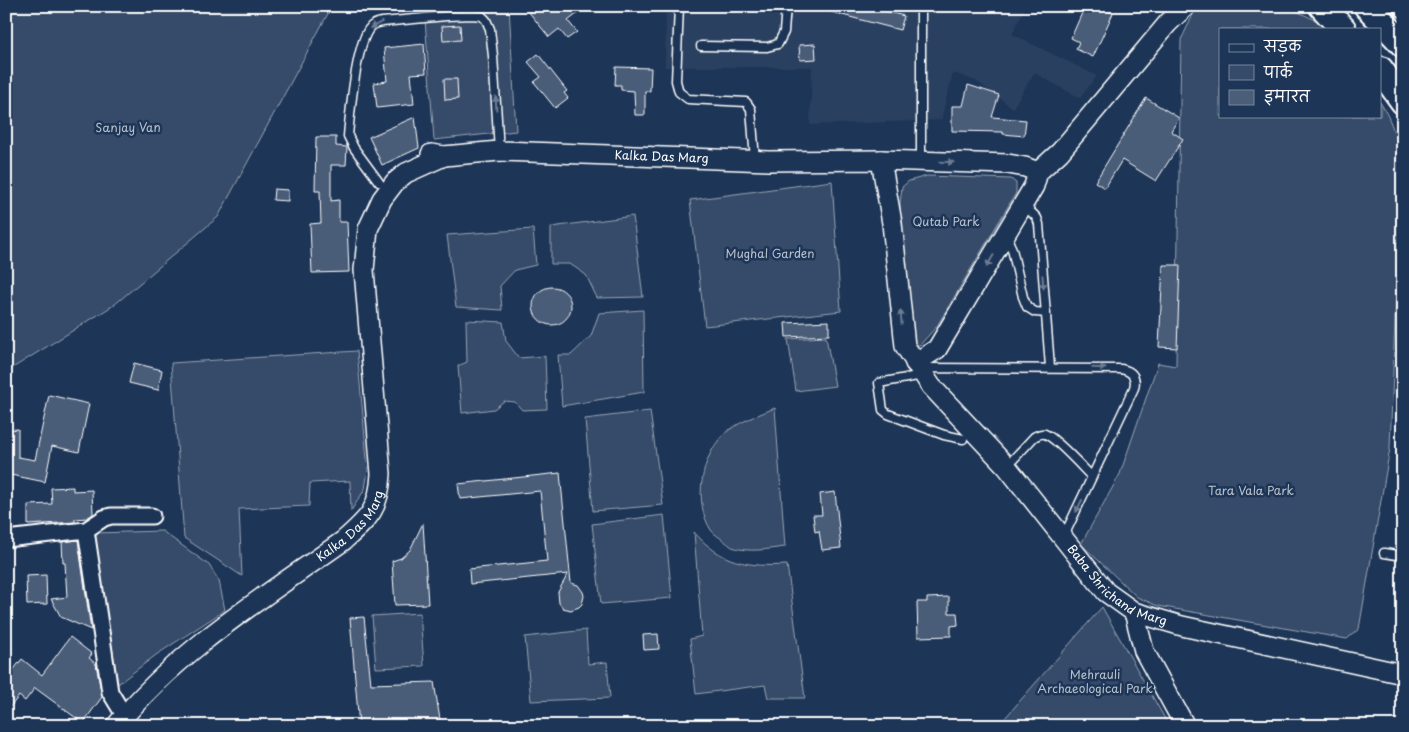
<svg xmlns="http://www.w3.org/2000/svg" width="1409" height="732" viewBox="0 0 1409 732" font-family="'Playpen Sans','Playpen Sans Deva',sans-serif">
<rect width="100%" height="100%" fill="#1d3557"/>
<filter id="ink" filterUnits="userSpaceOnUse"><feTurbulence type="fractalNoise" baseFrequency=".02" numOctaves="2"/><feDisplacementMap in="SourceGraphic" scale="10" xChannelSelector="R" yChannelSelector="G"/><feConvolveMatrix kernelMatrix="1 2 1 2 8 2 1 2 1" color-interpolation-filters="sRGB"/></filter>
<g filter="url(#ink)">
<!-- built -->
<path fill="#2a4161" d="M 666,6 L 1026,6 L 1012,34 L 1097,76 L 1080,98 L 1034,73 L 1013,108 L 976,81 L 953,73 L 941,120 L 810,125 L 812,67 L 665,67 Z"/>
<!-- green -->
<path fill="#364b69" stroke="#9aa5b4" d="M 6,6 L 325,6 L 331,8 L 218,217 L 114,305 L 6,372 Z
M 424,6 L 509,6 L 516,131 L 434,140 Z
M 1197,6 L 1285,6 L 1322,23 L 1326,29 L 1220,29 L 1220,116 L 1380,116 L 1380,102 C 1393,122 1398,143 1401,166 L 1390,448 L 1359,629 L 1347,639 L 1158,606 L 1137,597 L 1081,544 L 1120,474 L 1158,363 L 1176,366 L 1181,40 Z
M 927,176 L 1011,179 L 1016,183 L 1016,193 L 937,326 L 920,345 L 914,345 L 905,337 L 900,203 L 902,187 L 909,181 Z
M 832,181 L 841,311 L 705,326 L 690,200 Z
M 633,216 L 643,297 L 597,298 L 586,275 L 570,264 L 551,264 L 551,227 Z
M 533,229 L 536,265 L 515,270 L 500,286 L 502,310 L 456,307 L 447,235 Z
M 643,310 L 644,392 L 562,406 L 558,355 L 571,355 L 591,336 L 599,313 Z
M 466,320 L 503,322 L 506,341 L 519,358 L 545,356 L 547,409 L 522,410 L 515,402 L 504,401 L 494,409 L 462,413 L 458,366 L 467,362 Z
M 826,337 L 835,386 L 796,391 L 788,339 Z
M 357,351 L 368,470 L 365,489 L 351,511 L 350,481 L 310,483 L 309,506 L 239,509 L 242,576 L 184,538 L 171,363 Z
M 775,408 L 785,547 C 768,549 749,553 732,547 C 729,545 726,542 723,540 C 719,537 714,534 711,530 C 693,502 701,457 724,434 C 736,423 760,414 775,408 Z
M 650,411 L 663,505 L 593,511 L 585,419 Z
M 664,515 L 672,598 L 601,604 L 592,524 Z
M 162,531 L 209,565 L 219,581 L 225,610 L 156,655 L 118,684 L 94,533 Z
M 694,532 C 721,563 747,567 787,565 L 805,698 L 768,698 L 765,685 L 696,694 L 690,639 L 702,636 Z
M 1102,607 L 1169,726 L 998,726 Z
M 420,613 L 424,666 L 376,668 L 372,616 Z
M 586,630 L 588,664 L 607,662 L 610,698 L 531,701 L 525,637 Z"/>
<!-- building -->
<path fill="#4a5d79" stroke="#fff" d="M 534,6 L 573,6 L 578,13 L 568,21 L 577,32 L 567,39 L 559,29 L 549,37 L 528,11 Z
M 823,6 L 866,6 L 904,16 L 900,30 L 823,10 Z
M 1085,6 L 1098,6 L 1113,13 L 1093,57 L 1076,49 L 1079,42 L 1071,38 Z
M 460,25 L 461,40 L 443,41 L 442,26 Z
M 424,44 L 426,73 L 411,74 L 414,104 L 377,108 L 374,83 L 387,81 L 384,48 Z
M 815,44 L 816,59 L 800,60 L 799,45 Z
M 538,54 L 567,91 L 564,93 L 568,98 L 555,108 L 534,82 L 541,77 L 528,62 Z
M 616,67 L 651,68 L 650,91 L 645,91 L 645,115 L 635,115 L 634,91 L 621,90 L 621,85 L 615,85 Z
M 444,79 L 457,79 L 458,99 L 445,100 Z
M 968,85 L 999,95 L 992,117 L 1026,120 L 1024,136 L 1003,134 L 1003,132 L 952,131 L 952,106 L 963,106 Z
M 1146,98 L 1179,118 L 1171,131 L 1183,139 L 1156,181 L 1122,160 L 1105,188 L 1095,182 Z
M 415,117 L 419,148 L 382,165 L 369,137 Z
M 316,137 L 336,137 L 336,146 L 347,147 L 346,165 L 331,165 L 331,201 L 339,200 L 339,222 L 347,222 L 349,272 L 312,273 L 310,224 L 321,223 L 320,191 L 315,191 Z
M 274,189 L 288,190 L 288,201 L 273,200 Z
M 1163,265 L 1180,265 L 1177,348 L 1159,347 Z
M533 306a19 19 0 1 1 38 0a19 19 0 1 1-38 0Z
M 829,321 L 829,335 L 786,337 L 785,323 Z
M 134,363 L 162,370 L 158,390 L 129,383 Z
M 49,395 L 89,404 L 79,452 L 52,446 L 45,482 L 6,474 L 6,430 L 18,429 L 18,457 L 35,460 Z
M 560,473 L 571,583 L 578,585 L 583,592 L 584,596 L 582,604 L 579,607 L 571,610 L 563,608 L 559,603 L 558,592 L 568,574 L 470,584 L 469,569 L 547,561 L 540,491 L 460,499 L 458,484 Z
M 73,487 L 73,491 L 92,490 L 93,514 L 87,518 L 75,519 L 75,522 L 28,525 L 28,505 L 52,504 L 51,488 Z
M 835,492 L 841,548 L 822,550 L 819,531 L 815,532 L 813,515 L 822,515 L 820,494 Z
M 423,523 L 428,604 L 395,605 L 392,561 L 401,558 L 410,550 Z
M 78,540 L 91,630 L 61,617 L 51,599 L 67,597 L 65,563 L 63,563 L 62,542 Z
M 46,575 L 47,604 L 27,605 L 26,576 Z
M 949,597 L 949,613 L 957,613 L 958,625 L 951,626 L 951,636 L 918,637 L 917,602 L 927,602 L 927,598 Z
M 364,617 L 371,684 L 434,682 L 441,726 L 359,726 L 350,618 Z
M 658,634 L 659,649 L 644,650 L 643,635 Z
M 70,637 L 92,654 L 89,658 L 96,664 L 102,697 L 83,723 L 35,688 L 25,701 L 19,696 L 6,712 L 6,679 L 22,659 L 42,675 Z"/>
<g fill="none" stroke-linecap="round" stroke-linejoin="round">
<defs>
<path id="service" d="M 679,6 L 676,81 L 679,92 L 688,99 L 746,102 L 751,109 L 755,160
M 921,6 L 921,161
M 701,46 L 767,47 L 778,44 L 784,32 L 786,6
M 379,182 L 354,148 L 348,136 C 350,113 356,46 369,29 C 372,24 377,23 382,22 L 446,16 L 472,15 L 482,16 L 486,20 L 490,29 L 493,56 L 499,151
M 1023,204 L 1037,218 L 1039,224 L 1050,367
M 1006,236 L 1012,249 L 1023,297 L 1027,307 L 1035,312 L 1046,313
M 922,368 L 1121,369 C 1132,371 1137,377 1134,388 L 1064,536
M 923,375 L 879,383 L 883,410 L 888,414 L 944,435 L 963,439
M 1007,466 L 1034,437 C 1038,435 1040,433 1045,434 C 1055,437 1083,468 1092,477
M 1384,553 L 1403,556"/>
<path id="minor" d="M 1400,6 L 1403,9
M 86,530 L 104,518 L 111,516 L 152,516
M 6,539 L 86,530 L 110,692 L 124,715"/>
<g id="tertiary">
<path id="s1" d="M 431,154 L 444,156 L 499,151 L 769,161 L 881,160 L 1008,164 L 1025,167 L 1038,172"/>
<path id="s2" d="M 881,160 L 892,223 L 905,346 L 931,386 L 1007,467 L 1106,592 L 1134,612 L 1182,626 L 1403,674"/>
<path d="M 915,363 L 937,349 L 1034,186 L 1038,172 L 1060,152 L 1168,23 L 1186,6"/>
<path d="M 1134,612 L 1144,651 L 1185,726"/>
<path id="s3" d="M 116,726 C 178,650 264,597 343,541 C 369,518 379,510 381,474 L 364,270 L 368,229 L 382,199 L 395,182 L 406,173 L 444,156"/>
</g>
<path id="trunk" d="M 1322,6 L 1343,29
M 1367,6 L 1403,44
M 1380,69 L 1403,101"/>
</defs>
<!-- service casing -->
<use href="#service" stroke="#fff" stroke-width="11"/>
<!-- minor casing -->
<use href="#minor" stroke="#fff" stroke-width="19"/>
<!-- tertiary casing -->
<use href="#tertiary" stroke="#fff" stroke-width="22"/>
<!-- trunk casing -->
<use href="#trunk" stroke="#fff" stroke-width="29"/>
<!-- service -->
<use href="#service" stroke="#1d3557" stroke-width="8"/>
<!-- minor -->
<use href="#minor" stroke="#1d3557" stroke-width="15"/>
<!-- tertiary -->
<use href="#tertiary" stroke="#1d3557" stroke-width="19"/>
<!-- trunk -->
<use href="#trunk" stroke="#1d3557" stroke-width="25"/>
</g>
<!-- one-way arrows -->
<defs><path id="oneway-solid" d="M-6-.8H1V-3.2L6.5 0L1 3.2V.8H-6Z" transform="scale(1.25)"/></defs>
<g fill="#6c7c92">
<use href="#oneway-solid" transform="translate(376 25) rotate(152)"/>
<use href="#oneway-solid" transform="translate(496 103) rotate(-93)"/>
<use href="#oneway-solid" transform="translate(947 162) rotate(2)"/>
<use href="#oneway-solid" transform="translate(990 261) rotate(121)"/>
<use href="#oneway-solid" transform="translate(1043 282) rotate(85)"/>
<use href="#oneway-solid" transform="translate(901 317) rotate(-95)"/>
<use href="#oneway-solid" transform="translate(1099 368) rotate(1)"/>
<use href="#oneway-solid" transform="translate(1079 506) rotate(116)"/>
</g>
</g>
<g text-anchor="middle" stroke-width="5" stroke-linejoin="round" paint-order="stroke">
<!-- park labels -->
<g font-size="12" fill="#b9c0ca" stroke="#1d3557">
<text x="128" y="132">Sanjay Van</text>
<text x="946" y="226">Qutab Park</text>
<text x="770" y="258">Mughal Garden</text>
<text x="1251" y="495">Tara Vala Park</text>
<text x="1095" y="679">Mehrauli<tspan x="1095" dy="14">Archaeological Park</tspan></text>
</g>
<!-- street labels -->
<g font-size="12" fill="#fff" stroke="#1d3557">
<text dy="4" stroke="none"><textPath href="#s1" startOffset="231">Kalka Das Marg</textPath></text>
<text dy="4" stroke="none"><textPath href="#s3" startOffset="310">Kalka Das Marg</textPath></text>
<text dy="4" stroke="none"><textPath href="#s2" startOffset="511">Baba Shrichand Marg</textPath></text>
</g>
</g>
<!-- margin -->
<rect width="1409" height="732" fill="none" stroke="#1d3557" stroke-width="25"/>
<rect x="12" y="12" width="1384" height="707" fill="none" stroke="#fff" stroke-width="2" filter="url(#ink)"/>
<!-- legend -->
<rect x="1219" y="28" width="162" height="90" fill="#1d3557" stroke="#77869a"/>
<rect x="1229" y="44" width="25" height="8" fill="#1d3557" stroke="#77869a"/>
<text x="1264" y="52" font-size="15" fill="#ffffff">सड़क</text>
<rect x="1229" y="65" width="25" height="15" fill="#364b69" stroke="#77869a"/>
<text x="1264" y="78" font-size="15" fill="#ffffff">पार्क</text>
<rect x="1229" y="90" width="25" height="15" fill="#4a5d79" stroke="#77869a"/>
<text x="1264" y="102" font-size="15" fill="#ffffff">इमारत</text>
</svg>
